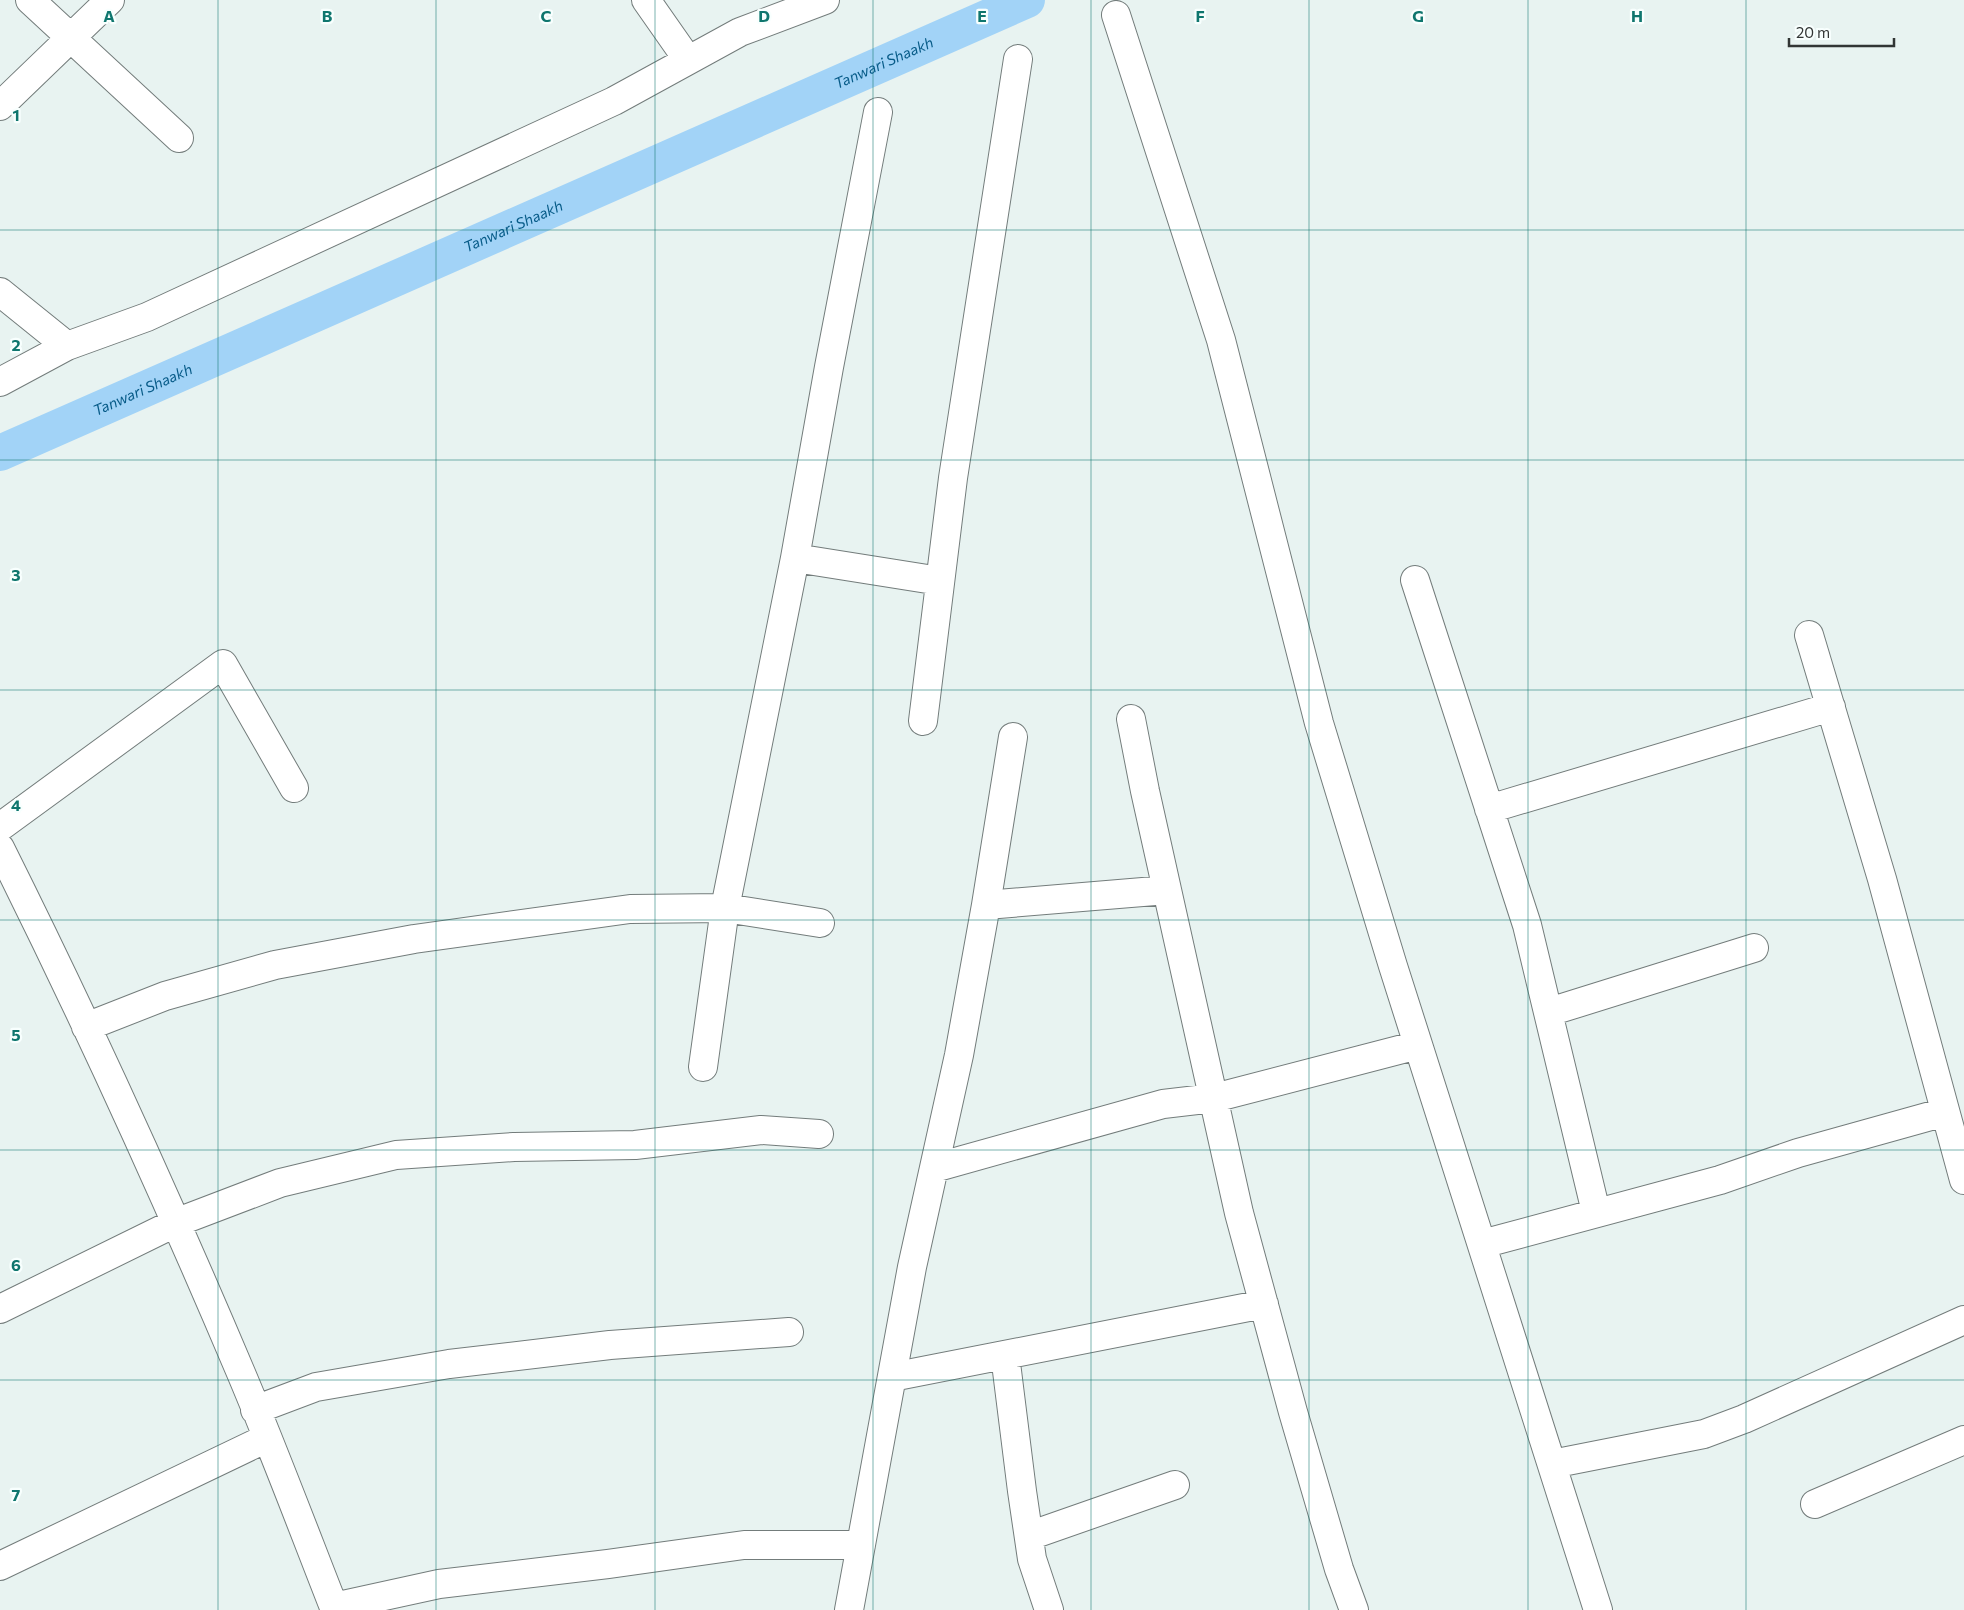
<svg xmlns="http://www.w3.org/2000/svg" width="1964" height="1610" viewBox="0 0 1964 1610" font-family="Commissioner,sans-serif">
<rect width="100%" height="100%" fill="#e8f3f1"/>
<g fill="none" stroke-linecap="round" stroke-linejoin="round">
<!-- canal -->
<path stroke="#a2d3f7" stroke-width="36" id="s1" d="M 0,453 L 1027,0"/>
<defs>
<path id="minor" d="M 30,0 L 179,138
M 646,0 L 688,60
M 1116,15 L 1221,340 L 1319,723 L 1393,966 L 1598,1610
M 0,106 L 110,0
M 0,292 L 67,346
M 0,382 L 67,346 L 147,317 L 614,101 L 740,32 L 825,0
M 795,558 L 940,581
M 1415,580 L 1527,925 L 1596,1212
M 1809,635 L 1882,879 L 1964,1180
M 1131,719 L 1145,791 L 1239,1213 L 1293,1412 L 1339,1569 L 1354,1610
M 923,721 L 953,478 L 1018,59
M 1489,809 L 1831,707
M 0,827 L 223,664 L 294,788
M 0,848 C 86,1020 166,1196 241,1373 C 274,1451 304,1531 335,1610
M 986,905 L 1167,890
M 1549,1012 L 1754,948
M 86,1027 L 165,996 L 275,965 L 414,939 L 630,909 L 725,908 L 820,923
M 703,1067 L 725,908 L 795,558 L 829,367 L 878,112
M 934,1168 L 1163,1104 L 1214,1098 L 1418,1045
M 1482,1244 L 1720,1180 L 1798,1153 L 1945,1112
M 0,1309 L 175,1223 L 280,1183 L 396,1155 L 514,1147 L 635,1145 L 761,1130 L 819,1134
M 1005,1355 L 1022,1491 L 1032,1559 L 1049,1610
M 892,1377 L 1264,1304
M 255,1410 L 316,1387 L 449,1364 L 610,1345 L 789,1332
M 1552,1464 L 1704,1434 L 1744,1419 L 1964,1320
M 1815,1504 L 1964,1440
M 1029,1536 L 1175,1485
M 0,1566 L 267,1438
M 334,1607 L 439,1584 L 608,1564 L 744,1545 L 861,1545
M 849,1610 L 912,1267 L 959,1055 L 986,905 L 1013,737"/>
</defs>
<!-- minor casing -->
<use href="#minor" stroke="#737c7b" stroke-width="30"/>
<!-- minor -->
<use href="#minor" stroke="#fff" stroke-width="28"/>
</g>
<!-- grid -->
<path fill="none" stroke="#0f766e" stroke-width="1" stroke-opacity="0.55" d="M 218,0 L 218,1610M 436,0 L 436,1610M 655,0 L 655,1610M 873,0 L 873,1610M 1091,0 L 1091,1610M 1309,0 L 1309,1610M 1528,0 L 1528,1610M 1746,0 L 1746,1610M 0,230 L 1964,230M 0,460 L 1964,460M 0,690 L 1964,690M 0,920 L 1964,920M 0,1150 L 1964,1150M 0,1380 L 1964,1380"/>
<g text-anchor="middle" stroke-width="4.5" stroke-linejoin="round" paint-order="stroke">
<!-- water labels -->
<g font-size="15" font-style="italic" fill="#075b88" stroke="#f8fffe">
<text dy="5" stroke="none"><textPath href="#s1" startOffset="966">Tanwari Shaakh</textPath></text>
<text dy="5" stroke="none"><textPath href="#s1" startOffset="561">Tanwari Shaakh</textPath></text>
<text dy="5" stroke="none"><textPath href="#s1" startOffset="156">Tanwari Shaakh</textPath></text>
</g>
</g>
<g font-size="16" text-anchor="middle" font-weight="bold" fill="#0f766e" stroke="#f8fffe" stroke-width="4.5" stroke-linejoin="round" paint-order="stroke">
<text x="109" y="22">A</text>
<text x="327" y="22">B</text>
<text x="546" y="22">C</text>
<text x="764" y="22">D</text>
<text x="982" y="22">E</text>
<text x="1200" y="22">F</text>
<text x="1418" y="22">G</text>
<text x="1637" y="22">H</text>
<text x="16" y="121">1</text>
<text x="16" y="351">2</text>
<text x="16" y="581">3</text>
<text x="16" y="811">4</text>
<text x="16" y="1041">5</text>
<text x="16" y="1271">6</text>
<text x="16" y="1501">7</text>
</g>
<!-- scale -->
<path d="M1789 38v8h105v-8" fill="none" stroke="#313534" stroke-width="2.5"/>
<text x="1796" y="38" font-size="15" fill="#313534" stroke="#f8fffe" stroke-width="4" paint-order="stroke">20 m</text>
</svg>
